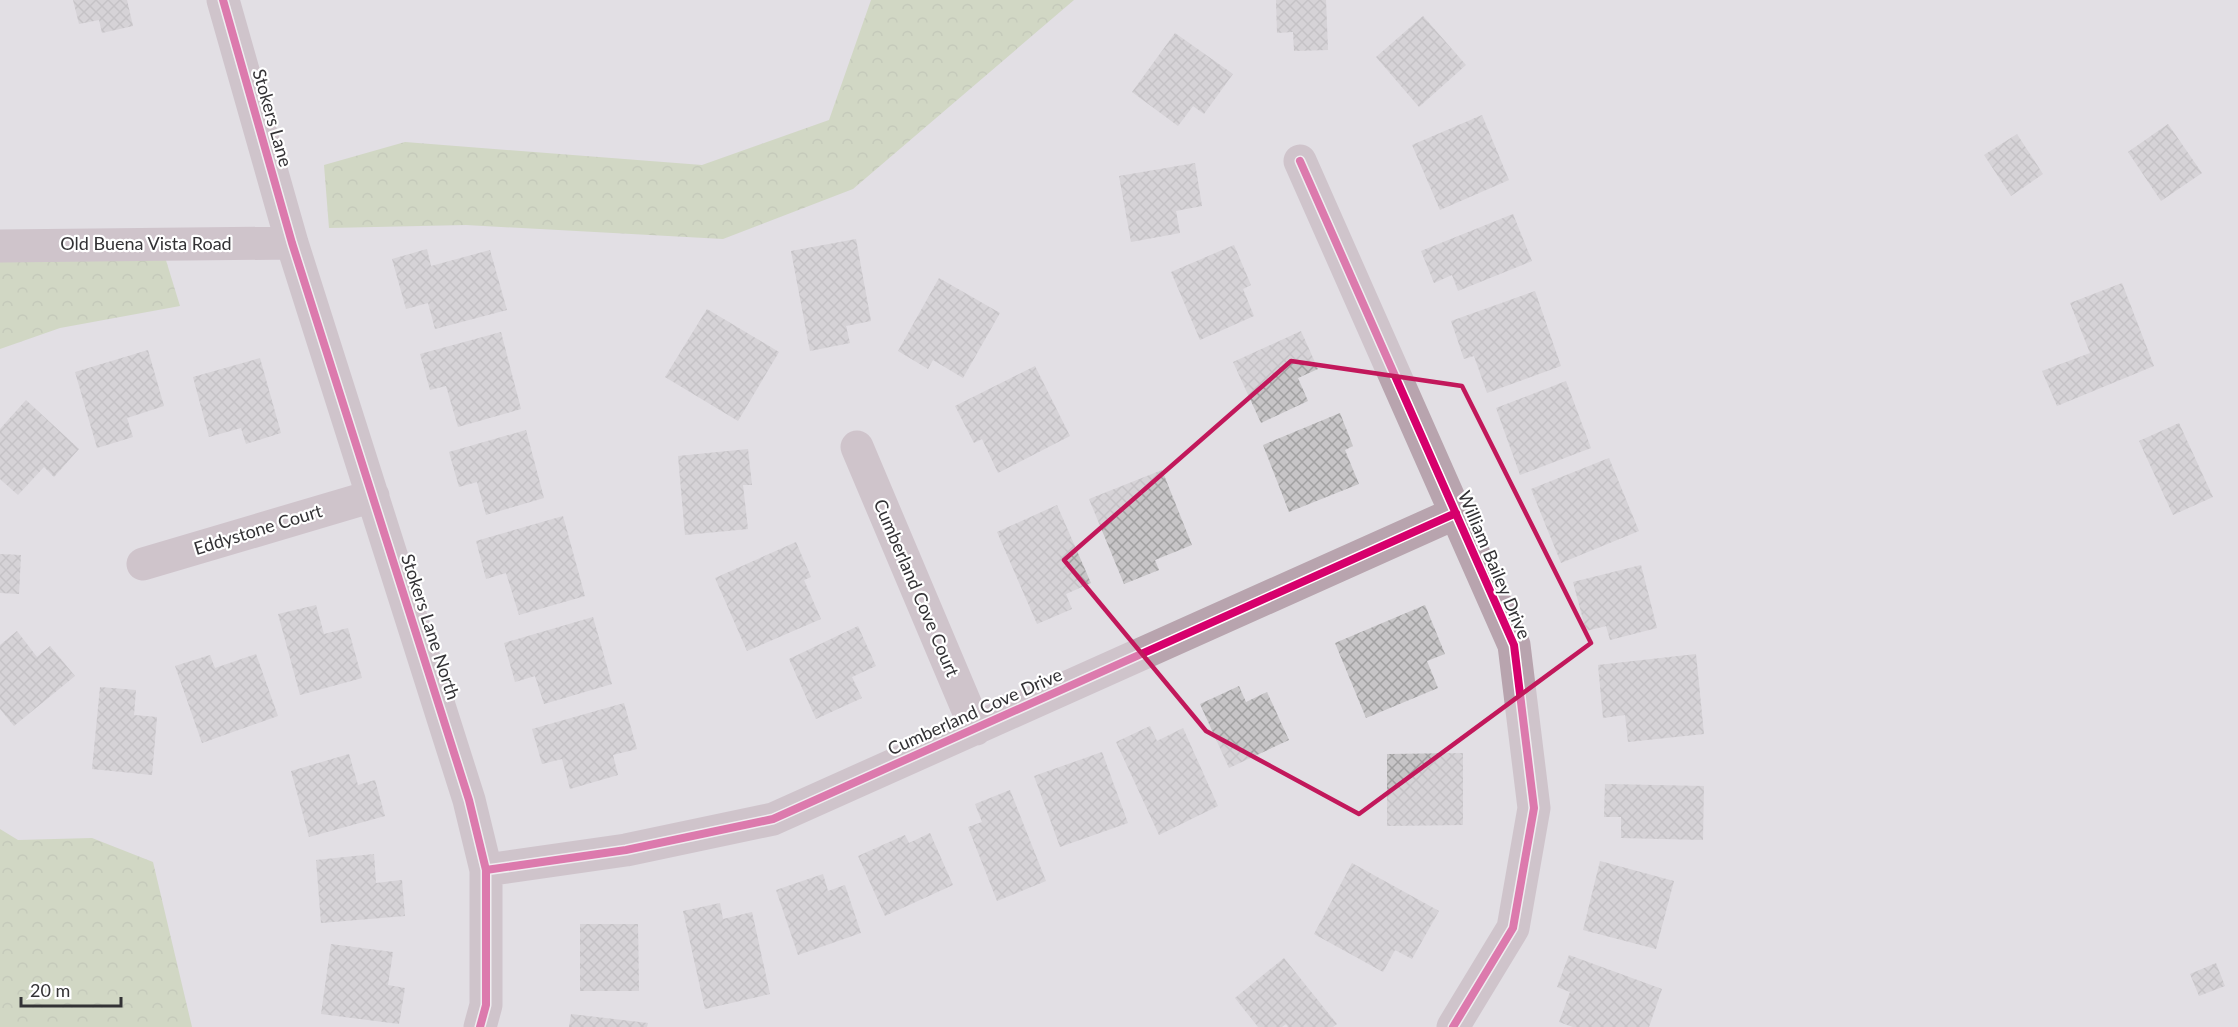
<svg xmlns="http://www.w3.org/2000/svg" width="2238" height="1027" viewBox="0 0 2238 1027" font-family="Lato,sans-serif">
<defs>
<pattern id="forest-crowns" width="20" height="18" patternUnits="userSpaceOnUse" patternTransform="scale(1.5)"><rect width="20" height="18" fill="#bcce9e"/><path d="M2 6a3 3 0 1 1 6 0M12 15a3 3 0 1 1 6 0" fill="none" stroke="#a2b189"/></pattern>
<pattern id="building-cross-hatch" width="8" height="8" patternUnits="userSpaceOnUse" patternTransform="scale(1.5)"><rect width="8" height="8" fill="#c7c5c7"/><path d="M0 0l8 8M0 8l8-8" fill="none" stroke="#a2a1a2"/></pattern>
</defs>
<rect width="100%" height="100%" fill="#e2dfe4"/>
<!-- forest -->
<path fill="url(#forest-crowns)" d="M 871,0 L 1074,0 L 853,189 L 723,239 L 466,225 L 329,228 L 324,165 L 405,142 L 702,165 L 829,120 Z
M 161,244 L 180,306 L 60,328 L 0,349 L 0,246 Z
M 0,829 L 18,840 L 92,838 L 153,862 L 192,1027 L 0,1027 Z"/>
<!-- building -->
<path fill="url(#building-cross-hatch)" d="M 73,0 L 127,0 L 133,26 L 102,33 L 99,20 L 79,24 Z
M 1276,0 L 1326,0 L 1328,50 L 1294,51 L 1293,32 L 1277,33 Z
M 1423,16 L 1466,65 L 1419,107 L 1376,57 Z
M 1175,33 L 1233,74 L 1204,114 L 1193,106 L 1178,126 L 1132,92 Z
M 1482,115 L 1509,180 L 1440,210 L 1412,145 Z
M 2168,124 L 2202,173 L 2161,201 L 2128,152 Z
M 2017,134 L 2043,174 L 2011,196 L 1984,155 Z
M 1195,163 L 1202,206 L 1176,211 L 1180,233 L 1131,242 L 1119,176 Z
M 1513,214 L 1532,261 L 1458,291 L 1452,275 L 1434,283 L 1421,251 Z
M 856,239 L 871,321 L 846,326 L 850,343 L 810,351 L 791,251 Z
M 1234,245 L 1251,285 L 1243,289 L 1254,316 L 1200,340 L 1171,272 Z
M 427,249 L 431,266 L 490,250 L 507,310 L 435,329 L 428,303 L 406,309 L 392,259 Z
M 939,278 L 1000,313 L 963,378 L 933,360 L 928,369 L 898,351 Z
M 2122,283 L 2154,366 L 2057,406 L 2042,371 L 2090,353 L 2070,303 Z
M 1535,291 L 1561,366 L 1487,393 L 1474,356 L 1464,359 L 1451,321 Z
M 707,309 L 779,352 L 738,421 L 665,377 Z
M 1301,331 L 1318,369 L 1298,378 L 1308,401 L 1261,423 L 1233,362 Z
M 501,332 L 521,409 L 458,427 L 446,386 L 430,390 L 420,354 Z
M 148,350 L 164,406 L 127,418 L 133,437 L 97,448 L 75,372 Z
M 260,358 L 281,433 L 246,444 L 241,428 L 209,437 L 193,377 Z
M 1035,366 L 1070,436 L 998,473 L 982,439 L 974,443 L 955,406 Z
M 1566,381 L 1591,448 L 1520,475 L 1496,408 Z
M 26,400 L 79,449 L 54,477 L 44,467 L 18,495 L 0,479 L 0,429 Z
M 1340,413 L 1353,446 L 1345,450 L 1359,484 L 1289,512 L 1263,445 Z
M 2179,423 L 2213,497 L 2173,515 L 2139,441 Z
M 526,430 L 544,498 L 486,515 L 477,482 L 459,487 L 449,452 Z
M 748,449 L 752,485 L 743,485 L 748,529 L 685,535 L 678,456 Z
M 1609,458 L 1639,531 L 1561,563 L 1531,489 Z
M 1162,470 L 1192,545 L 1155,560 L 1159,570 L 1124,584 L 1089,499 Z
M 1057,505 L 1091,583 L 1066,594 L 1072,609 L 1037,624 L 997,532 Z
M 563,516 L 585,596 L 519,615 L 506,573 L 486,579 L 476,541 Z
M 796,542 L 811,577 L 804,580 L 821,619 L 747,651 L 715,578 Z
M 0,554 L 21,555 L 19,594 L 0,593 Z
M 1641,565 L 1657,628 L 1610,640 L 1606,626 L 1586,631 L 1573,582 Z
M 316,605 L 324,634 L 348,628 L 362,678 L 300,695 L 278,614 Z
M 1425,605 L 1445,654 L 1427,661 L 1438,688 L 1366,718 L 1335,643 Z
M 593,617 L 612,684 L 544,704 L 535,676 L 515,682 L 504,643 Z
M 858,626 L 876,666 L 852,677 L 862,698 L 816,719 L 789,659 Z
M 17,631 L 37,657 L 50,646 L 75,676 L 14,726 L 0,709 L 0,645 Z
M 256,654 L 278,716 L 202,743 L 175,666 L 210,655 L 215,668 Z
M 1696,654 L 1704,734 L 1628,742 L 1625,715 L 1603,718 L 1598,665 Z
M 1239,686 L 1246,702 L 1267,692 L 1289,740 L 1229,768 L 1200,704 Z
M 100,687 L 136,690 L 134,715 L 157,717 L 152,775 L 92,769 Z
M 624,703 L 637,749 L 613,755 L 618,775 L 570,789 L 562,759 L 542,764 L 532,729 Z
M 1150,726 L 1157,741 L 1183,728 L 1218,806 L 1159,835 L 1116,742 Z
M 1102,752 L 1128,823 L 1060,847 L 1034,776 Z
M 1463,753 L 1463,825 L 1387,826 L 1387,754 Z
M 349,754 L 358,785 L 375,780 L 385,816 L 309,837 L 291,771 Z
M 1605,784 L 1704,786 L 1703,840 L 1621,838 L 1621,817 L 1604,817 Z
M 1010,790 L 1046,881 L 997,901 L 968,827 L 982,822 L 975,804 Z
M 930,833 L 953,885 L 885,916 L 858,856 L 905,835 L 909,843 Z
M 374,854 L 376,883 L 402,880 L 405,916 L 321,923 L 316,860 Z
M 1600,861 L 1674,881 L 1656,949 L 1583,930 Z
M 1352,863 L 1439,911 L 1412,959 L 1395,950 L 1383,972 L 1314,934 Z
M 823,874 L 828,891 L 845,885 L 861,933 L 798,955 L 776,890 Z
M 720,903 L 723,919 L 752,912 L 770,994 L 705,1009 L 683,911 Z
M 580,924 L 638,924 L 639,991 L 580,991 Z
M 331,944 L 393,952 L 388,985 L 405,988 L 399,1024 L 321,1014 Z
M 1569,955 L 1662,989 L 1649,1027 L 1573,1027 L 1559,1022 L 1570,992 L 1557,987 Z
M 1284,958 L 1337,1024 L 1333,1027 L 1288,1027 L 1286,1024 L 1282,1027 L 1258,1027 L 1235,998 Z
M 2216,963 L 2225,986 L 2199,996 L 2190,974 Z
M 571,1014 L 648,1023 L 647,1027 L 569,1027 Z"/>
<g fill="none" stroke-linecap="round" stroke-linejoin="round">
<!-- minor -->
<path stroke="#b8a4ae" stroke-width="33" d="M 223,0 L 292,243 L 469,800 L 486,870 L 486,1005 L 480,1027
M 1300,161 L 1514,645 L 1534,808 L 1513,928 L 1453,1027
M 0,246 L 292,243
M 857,447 L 976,729
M 143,564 L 373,496
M 486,870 L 626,850 L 773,819 L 1456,513"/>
<defs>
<path id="cycleway" d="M 223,0 L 292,243 L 469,800 L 486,870 L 486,1005 L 480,1027
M 1300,161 L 1514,645 L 1534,808 L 1513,928 L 1453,1027
M 486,870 L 626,850 L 773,819 L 1456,513"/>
</defs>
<!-- cycleway casing -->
<use href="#cycleway" stroke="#fff" stroke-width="11"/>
<!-- cycleway -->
<use href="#cycleway" stroke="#d6006c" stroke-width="8"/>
</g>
<!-- marked area -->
<path d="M0 0H2238V1027H0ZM 1291,361 L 1462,386 L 1591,643 L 1359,814 L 1206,731 L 1064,560 Z" fill="#e2dfe4" fill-opacity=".55" fill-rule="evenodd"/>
<path fill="none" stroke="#c2185b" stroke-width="4.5" stroke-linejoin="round" d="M 1291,361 L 1462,386 L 1591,643 L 1359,814 L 1206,731 L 1064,560 Z"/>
<g text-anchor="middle" stroke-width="4.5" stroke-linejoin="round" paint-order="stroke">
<!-- street labels -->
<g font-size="18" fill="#333235" stroke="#fff">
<text transform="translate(272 118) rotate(74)" y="6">Stokers Lane</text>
<text x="146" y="250">Old Buena Vista Road</text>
<text transform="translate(258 530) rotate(-17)" y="6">Eddystone Court</text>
<text transform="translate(1494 565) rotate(67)" y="6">William Bailey Drive</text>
<text transform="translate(916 588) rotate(67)" y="6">Cumberland Cove Court</text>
<text transform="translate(430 627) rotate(72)" y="6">Stokers Lane North</text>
<text transform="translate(975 712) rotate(-24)" y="6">Cumberland Cove Drive</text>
</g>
</g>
<!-- scale -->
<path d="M21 997v9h100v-9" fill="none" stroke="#333235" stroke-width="3"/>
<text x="30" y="997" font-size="18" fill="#333235" stroke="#ffffff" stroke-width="4.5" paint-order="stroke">20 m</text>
</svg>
